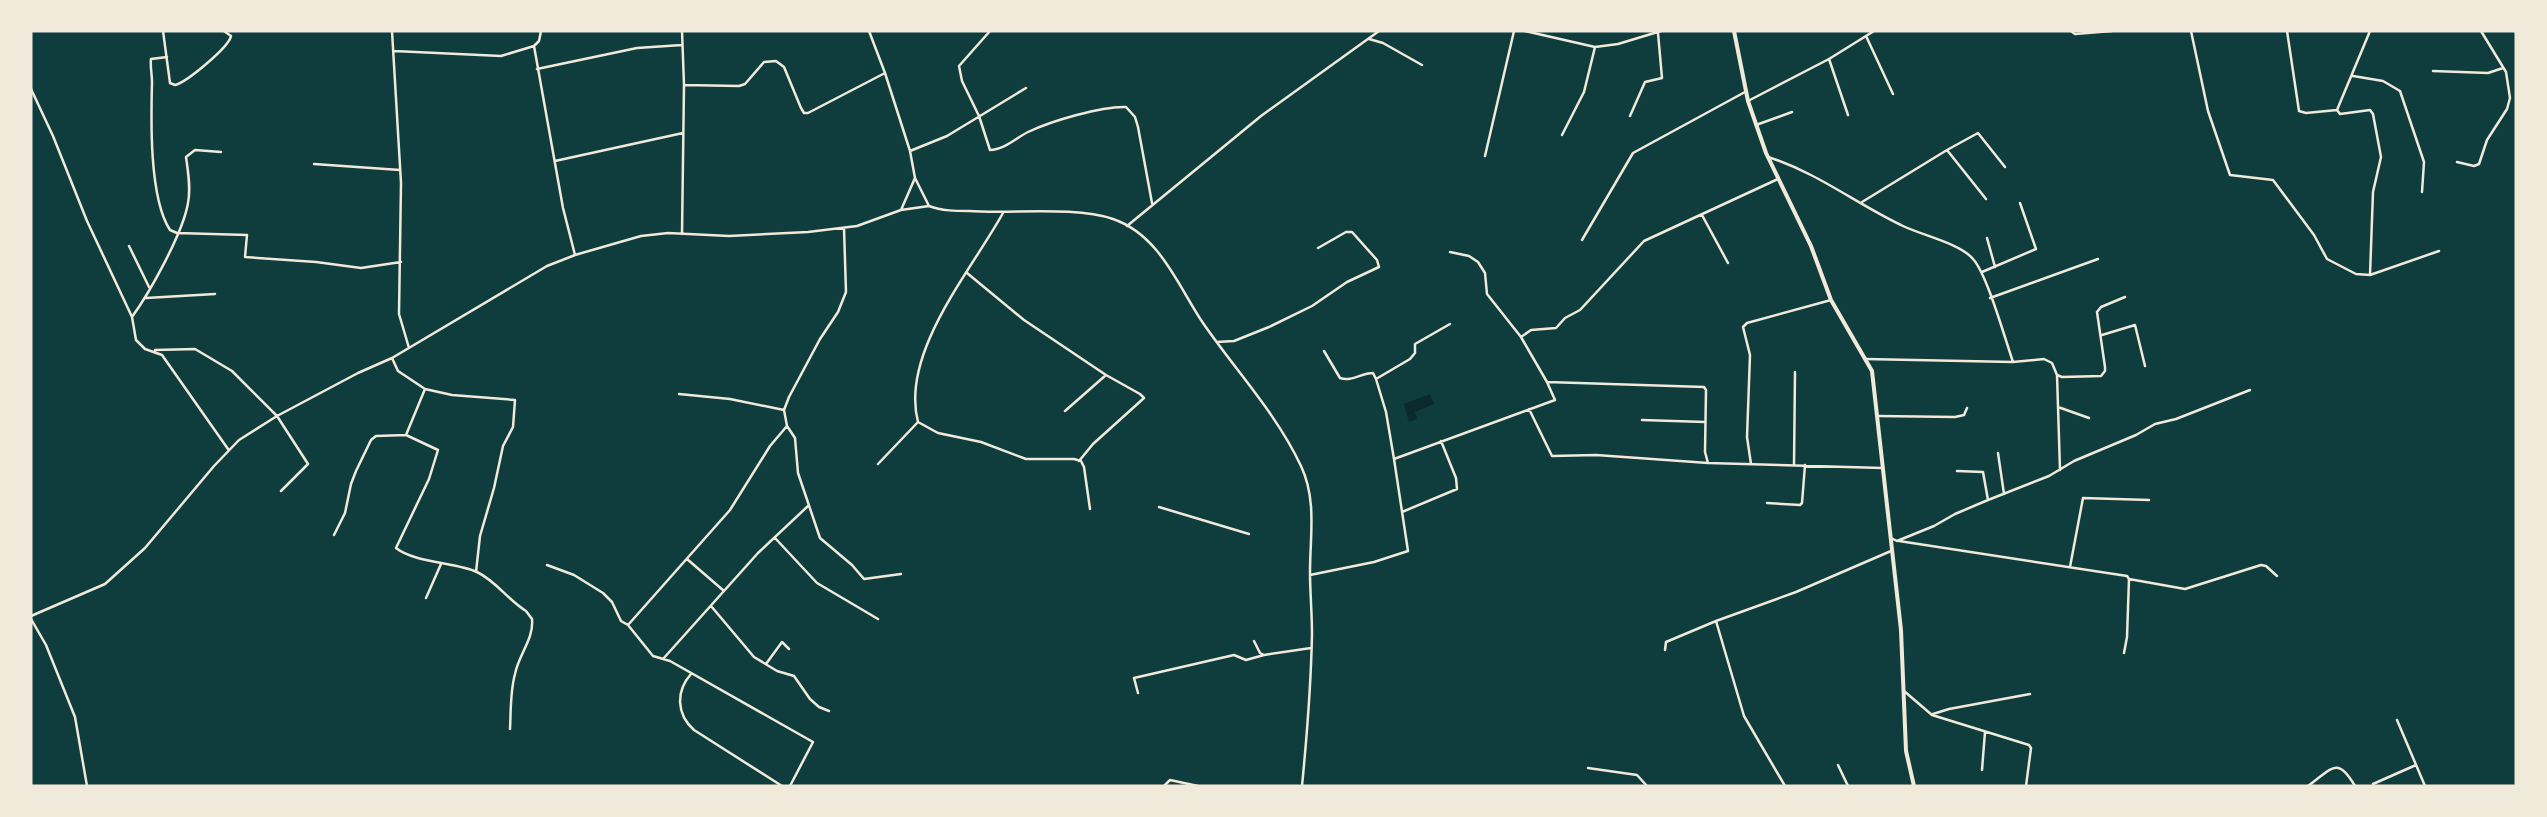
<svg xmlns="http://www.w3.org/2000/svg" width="2547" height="817" viewBox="0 0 2547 817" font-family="'Zilla Slab',serif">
<rect width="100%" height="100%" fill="#0f3d3e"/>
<!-- water -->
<path fill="#0a2a2b" d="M 1430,394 L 1434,404 L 1415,412 L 1417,419 L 1409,422 L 1404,404 Z"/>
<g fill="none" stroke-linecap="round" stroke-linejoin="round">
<!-- minor -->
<path stroke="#f1e9da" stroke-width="2.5" d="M 163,31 L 170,83 L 175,85 C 187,82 229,47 231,36 L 224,31
M 392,31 L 401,183 L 399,314 L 409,348
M 869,31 L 885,73 L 910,151 L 915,178 L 929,206 C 942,211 956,211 969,211 C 1012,214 1074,206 1113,219 C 1160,235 1178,286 1203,323 C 1236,371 1276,413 1301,466 C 1317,500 1310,536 1310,572 C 1310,592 1312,613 1312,634 C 1311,685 1307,735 1302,786
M 990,31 L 959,66 L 962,81 L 979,116 L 990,150 C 1004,150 1016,138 1028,132 C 1051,121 1102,106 1126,107 L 1135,117 L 1138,127 L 1152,203
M 1525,31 L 1595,47 L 1618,44 L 1661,31
M 2071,31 L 2075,34 L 2112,31
M 2191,31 L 2208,111 L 2230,175 L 2273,180 L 2314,235 L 2327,259 L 2356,274 L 2370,275 L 2439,251
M 2287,31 L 2299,111 L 2306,113 L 2337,110 L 2340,114 L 2370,110 L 2373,114 L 2381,157 L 2373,192 L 2370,275
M 2515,31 L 2516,32
M 1866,36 L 1893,94
M 1369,39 L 1383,43 L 1422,65
M 534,46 L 539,41 L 541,31
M 394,51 L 501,56 L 534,46 L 563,208 L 575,255
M 167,57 L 151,59 C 150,66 152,74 152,82 C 151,119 149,198 170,230 L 177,233 L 247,235 L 245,257 L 316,262 L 361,268 L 401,262
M 1829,59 L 1848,115
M 537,69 L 637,48 L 682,45
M 2433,71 L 2488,73 L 2503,68
M 2353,76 L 2383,81 L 2400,91 L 2424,162 L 2422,192
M 684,85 L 739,86 L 745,84 L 764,62 L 776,61 L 784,67 L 801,108 L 804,113 L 808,113 L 885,73
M 31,89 L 53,136 L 87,221 L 132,317 L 136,340 L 145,349 L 162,355 L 228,449
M 1748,101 L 1829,59 L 1874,31
M 2337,110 L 2370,31
M 1630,116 L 1645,82 L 1662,78 L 1658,33
M 1756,125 L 1792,112
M 1562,135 L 1584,92 L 1595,47
M 1947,150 L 1978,133 L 2005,167
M 910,151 L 947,136 L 1026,88
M 1485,156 L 1514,31
M 1768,157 C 1818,173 1855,203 1901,225 C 1920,235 1960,243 1973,259 C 1987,274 2005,339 2013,362
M 555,161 L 683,133
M 2457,162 L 2474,166 L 2479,164 L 2487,140 L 2507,109 L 2510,98 L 2506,72 L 2481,31
M 314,164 L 400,170
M 1862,202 L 1947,150 L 1986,199
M 901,210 L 915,178
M 1003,213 C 971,271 900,353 918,422 L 938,433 L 981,442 L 1026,459 L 1074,459 L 1081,461 L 1084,467 L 1090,509
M 1702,215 L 1728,263
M 1127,226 L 1261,116 L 1379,31
M 682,234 L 684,85 L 682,31
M 1987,238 L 1995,267
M 1582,240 L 1633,153 L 1745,92
M 129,246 L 149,287
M 1450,252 L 1469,256 L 1478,262 L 1485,273 L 1487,294 L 1521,337 L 1547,382
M 1982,272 L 2036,249 L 2020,203
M 967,273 L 1024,320 L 1106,375 L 1065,411
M 146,298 L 215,294
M 1990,298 L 2098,259
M 132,317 C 150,292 183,233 188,203 C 191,188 188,171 186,157 L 195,150 L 221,152
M 2102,335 L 2135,325 L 2145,366
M 1521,337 L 1531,330 L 1556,328 L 1565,318 L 1580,310 L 1644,241 L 1778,179
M 1217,342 L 1234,341 L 1269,327 L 1312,306 L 1347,282 L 1379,267 L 1377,260 L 1352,232 L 1346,232 L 1318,248
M 155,350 L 195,349 L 232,371 L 277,416 L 308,464 L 281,491
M 1324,351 L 1340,378 C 1352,382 1361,373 1373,373 L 1376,379
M 392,358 L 398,371 L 425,389 L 452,395 L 515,400 L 513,427 L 503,446 L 494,488 L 480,536 L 476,572
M 1865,359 L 2013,362 L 2044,359 L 2052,363 L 2057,375 L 2062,377 L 2101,376 L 2105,371 L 2105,367 L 2097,312 L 2101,307 L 2125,297
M 2057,375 L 2060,470
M 679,394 L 730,399 L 784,410
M 2058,407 L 2089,418
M 1529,409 L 1552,456 L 1596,455 L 1708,463 L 1882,468
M 1878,416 L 1955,417 L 1964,415 L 1967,408
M 1642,420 L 1705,422
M 787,426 L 795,438 L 798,473 L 820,538 L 852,565 L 864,579 L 901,574
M 406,435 L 425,389
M 1998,453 L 2004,494
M 1394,459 L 1386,412 L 1376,379 L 1410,359 L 1415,353 L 1415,344 L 1450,324
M 1079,461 L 1093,444 L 1144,398 L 1140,394 L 1106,375
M 878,464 L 918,422
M 1751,464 L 1747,437 L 1750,355 L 1743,327 L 1747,323 L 1831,300
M 1794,465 L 1795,372
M 1957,471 L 1983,472 L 1988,500
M 1767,503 L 1800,505 L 1802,503 L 1805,465
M 1159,507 L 1249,534
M 1402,512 L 1457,489 L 1456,478 L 1441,441
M 334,535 L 345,513 L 351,484 L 356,471 L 371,440 L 376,436 L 406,435 L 438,450 L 429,479 L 396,548 C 415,563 455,562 477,572 C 496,581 508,600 526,611 L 532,619 C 534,639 519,654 515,674 C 510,692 511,711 510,729
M 775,538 L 817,583 L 878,619
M 1891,538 L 1897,541 L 1934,526 L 1955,514 L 1988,500 L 2049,476 L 2074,461 L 2136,435 L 2155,424 L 2176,419 L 2250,390
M 1899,541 L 2127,576 L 2129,579 L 2127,637 L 2124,653
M 687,559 L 724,591
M 547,565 L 574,575 L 603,593 L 612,602 L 621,621 L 628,625 L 653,656 L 670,661 L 813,742 L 790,786
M 2070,567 L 2083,498 L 2149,500
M 1310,575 L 1374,562 L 1408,551 L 1394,459 L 1555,400 L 1547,382 L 1704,387 L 1706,390 L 1705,452 L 1708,463
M 2129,579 L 2185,589 L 2261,565 L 2266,566 L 2277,576
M 426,598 L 441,564
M 711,606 L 754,657 L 777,671 L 794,676 L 810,699 L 819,707 L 829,711
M 31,616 L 105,584 L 145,548 L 214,466 L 239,440 L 277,416 L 358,373 L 392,358 L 547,266 L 575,255 L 641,236 L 668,233 L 729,236 L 808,232 L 857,226 L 901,210 L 929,206
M 31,619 L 46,645 L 75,717 L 87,786
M 1716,621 L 1744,716 L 1785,786
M 628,625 L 730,510 L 770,446 L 787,426 L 784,410 L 789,397 L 820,339 L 838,312 L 846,292 L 844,228
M 1254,641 L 1260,653 L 1264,655 L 1311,648
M 1665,650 L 1666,642 L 1716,621 L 1796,592 L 1891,551
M 663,659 L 758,553 L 808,506
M 766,664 L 782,642 L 789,649
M 691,674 C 676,691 676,714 694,730 L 782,786
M 1904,691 L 1932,715 L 2029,745 L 2031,748 L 2026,786
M 1138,693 L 1134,678 L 1234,655 L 1246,660 L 1264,655
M 1933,714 L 1949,709 L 2030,694
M 2397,720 L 2425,786
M 1838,765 L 1848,786
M 1588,768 L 1637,775 L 1647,786
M 1982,770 L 1985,732
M 2373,784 L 2416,765
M 1164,786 L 1170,780 L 1198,786
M 2308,786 C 2332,769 2337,755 2355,786"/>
<!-- tertiary -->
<path stroke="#f1e9da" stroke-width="4" d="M 1734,31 L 1748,101 L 1766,153 L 1811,246 L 1831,300 L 1872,371 L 1901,630 L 1906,751 L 1914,786"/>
</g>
<!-- border -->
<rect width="2547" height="817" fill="none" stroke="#f1e9da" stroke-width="65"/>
</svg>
